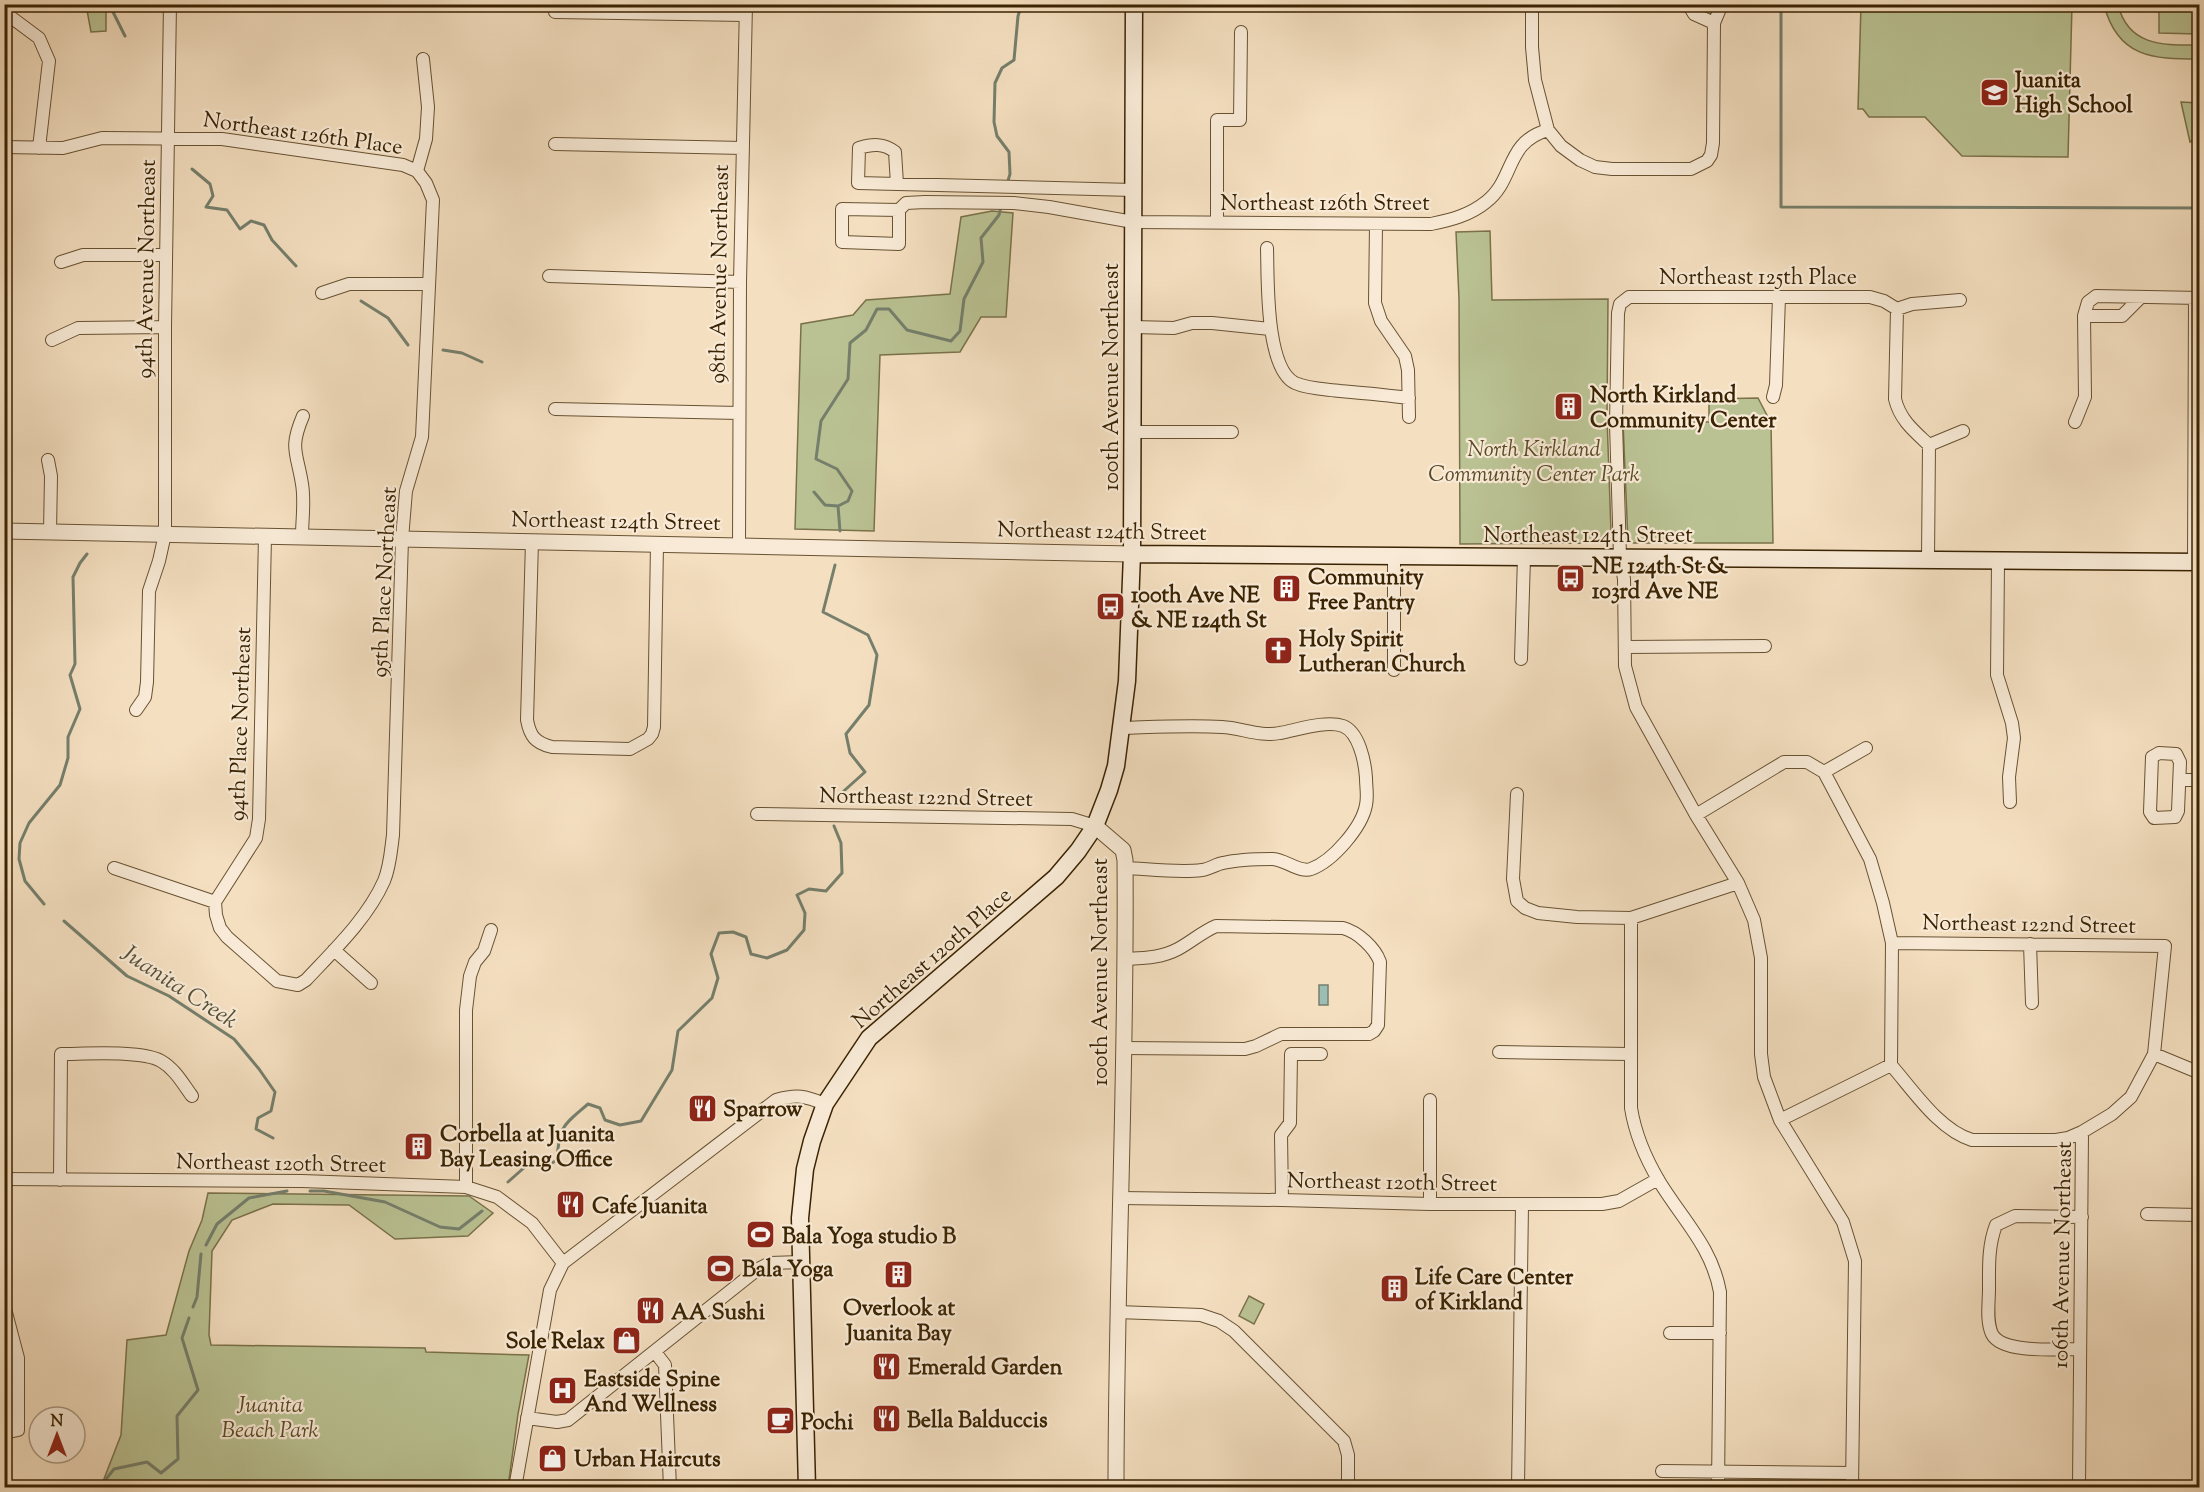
<svg xmlns="http://www.w3.org/2000/svg" width="2204" height="1492" viewBox="0 0 2204 1492" font-family="'Sorts Mill Goudy',serif">
<rect width="100%" height="100%" fill="#f4dfc0"/>
<filter id="stains"><feTurbulence type="fractalNoise" baseFrequency=".00333" numOctaves="4"/><feColorMatrix values="0 0 0 0 .2 0 0 0 0 .09 0 0 0 0 .02 0 0 0 .5 -.17"/></filter>
<radialGradient id="worn" r=".72"><stop offset=".6" stop-color="#630" stop-opacity="0"/><stop offset="1" stop-color="#630" stop-opacity=".3"/></radialGradient>
<!-- green -->
<path fill="#bac293" stroke="#7a724a" stroke-width="1.5" d="M 86,5 L 106,5 L 106,31 L 91,32 Z
M 1861,5 L 2072,5 L 2068,157 L 1962,156 L 1925,117 L 1869,117 L 1863,109 L 1858,109 Z
M 2104,5 L 2118,5 C 2129,47 2164,45 2199,45 L 2199,59 C 2153,59 2118,58 2104,5 Z
M 2159,5 L 2199,5 L 2199,34 L 2159,33 Z
M 2181,102 L 2199,103 L 2199,137 L 2190,142 Z
M 992,211 L 1013,213 L 1006,317 L 981,317 L 960,352 L 880,355 L 874,531 L 795,529 L 801,324 L 853,315 L 866,300 L 950,294 L 961,217 Z
M 1490,231 L 1492,300 L 1608,299 L 1607,417 L 1611,532 L 1598,543 L 1460,544 L 1459,299 L 1456,232 Z
M 1758,398 L 1771,423 L 1773,543 L 1628,543 L 1623,422 L 1709,422 L 1709,399 Z
M 208,1193 L 469,1196 L 493,1213 L 468,1236 L 395,1239 L 349,1205 L 273,1204 L 232,1220 L 212,1251 L 209,1335 L 211,1345 L 425,1348 L 426,1352 L 529,1355 L 518,1414 L 508,1487 L 66,1487 L 67,1486 L 102,1484 L 121,1435 L 127,1340 L 166,1335 L 189,1251 L 202,1220 Z
M 1249,1296 L 1264,1304 L 1254,1324 L 1239,1316 Z"/>
<!-- water -->
<path fill="#9cbdb3" stroke="#757f6c" stroke-width="1.5" d="M 1319,985 L 1328,985 L 1328,1005 L 1319,1005 Z"/>
<g fill="none" stroke-linecap="round" stroke-linejoin="round">
<!-- stream -->
<path stroke="#757f6c" stroke-width="3" d="M 109,4 L 125,36
M 1781,4 L 1781,207 L 2200,208
M 192,169 L 210,184 L 213,196 L 206,207 L 227,210 L 240,229 L 251,221 L 264,225 L 272,240 L 296,266
M 1007,184 L 1010,174 L 1009,152 L 997,136 L 994,122 L 995,83 L 1002,68 L 1014,60 L 1018,16 L 1022,4
M 361,301 L 388,318 L 408,345
M 443,350 L 462,353 L 482,362
M 814,492 L 825,505 L 838,506
M 840,531 L 838,506 L 848,501 L 852,491 L 837,469 L 816,459 L 821,421 L 848,379 L 850,343 L 866,330 L 877,309 L 889,309 L 907,330 L 951,341 L 960,331 L 964,299 L 983,262 L 981,238 L 999,215 L 1001,207
M 835,565 L 823,612 L 868,635 L 877,655 L 869,705 L 846,734 L 850,753 L 865,772 L 836,798
M 44,904 L 25,881 L 19,859 L 20,843 L 29,823 L 60,785 L 68,758 L 68,737 L 80,709 L 70,675 L 75,664 L 73,577 L 80,563 L 87,554
M 64,921 L 127,976 L 169,996 L 234,1039 L 259,1069 L 275,1092 L 271,1111 L 258,1118 L 256,1129 L 273,1138
M 508,1182 L 526,1166 L 547,1166 L 557,1160 C 559,1125 564,1125 588,1104 L 600,1108 L 605,1120 L 620,1125 L 641,1121 L 672,1070 L 678,1031 L 712,998 L 718,978 L 711,954 L 719,933 L 733,932 L 746,937 L 751,954 L 767,958 L 787,950 L 804,930 L 805,913 L 797,895 L 809,889 L 826,891 L 842,873 L 841,843 L 834,826
M 310,1191 L 324,1191 L 385,1202 L 440,1227 L 459,1229 L 482,1211
M 206,1245 L 217,1224 L 249,1198 L 287,1191
M 193,1307 L 197,1297 L 201,1254
M 99,1488 L 114,1469 L 147,1462 L 161,1473 L 178,1459 L 177,1416 L 198,1390 L 182,1338 L 189,1318"/>
<defs>
<path id="minor" d="M 1532,4 L 1532,47 L 1535,80 L 1548,130 L 1561,146 L 1580,160 L 1595,167 L 1612,169 L 1691,169 L 1707,161 L 1711,155 L 1713,143 L 1714,23 L 1722,4
M 1688,4 L 1694,14 L 1714,23
M 4,12 L 39,38 L 49,61 L 39,148
M 555,12 L 745,15
M 555,144 L 743,148
M 4,147 L 63,148 L 102,138 L 222,139 L 403,165 L 417,171
M 897,184 L 895,152 C 884,143 872,144 859,148 L 858,183 L 1133,190
M 899,210 L 899,244 L 842,242 L 842,209 L 899,210 L 906,203 L 925,202 L 1014,203 L 1049,207 L 1133,222 L 1431,224 C 1451,220 1470,215 1486,202 C 1515,180 1505,142 1548,130
M 1217,223 L 1217,120 L 1240,120 L 1241,32
M 1376,225 L 1375,303 L 1381,321 L 1405,356 L 1408,370 L 1409,417
M 1267,248 C 1268,278 1265,368 1295,383 C 1308,389 1326,389 1340,391 C 1363,393 1386,395 1409,398
M 61,262 L 83,255 L 166,255
M 549,276 L 740,282
M 322,293 L 349,284 L 429,284
M 1897,309 L 1895,399 C 1900,420 1914,431 1929,445 L 1928,559
M 2084,316 L 2122,316 L 2141,297
M 1133,327 L 1174,328 L 1192,323 L 1212,323 L 1270,329
M 52,340 L 78,328 L 165,327
M 1773,397 L 1776,385 L 1779,297
M 555,409 L 739,413
M 2075,422 L 2085,397 L 2084,316 L 2088,302 L 2096,296 L 2200,298
M 1132,432 L 1232,432
M 1929,445 L 1963,431
M 48,460 L 51,476 L 50,532
M 302,536 C 302,520 305,501 302,484 C 297,452 289,449 303,416
M 532,541 L 527,720 C 530,736 535,743 552,747 L 630,749 L 648,739 L 652,734 L 654,727 L 657,544
M 739,545 L 740,282 L 746,4
M 1394,556 L 1394,670
M 1998,560 L 1997,675 L 2012,723 L 2014,738 L 2009,777 L 2010,802
M 2194,562 L 2195,297
M 1625,647 L 1765,646
M 1521,659 L 1524,557
M 136,710 L 145,697 L 147,682 L 149,591 L 159,561 L 165,534 L 165,327 L 170,4
M 1122,728 C 1155,727 1189,725 1222,727 C 1242,728 1260,737 1280,733 C 1297,730 1326,720 1343,726 C 1359,732 1365,762 1366,778 C 1366,787 1368,796 1366,805 C 1362,827 1333,861 1311,869 C 1300,873 1286,860 1273,859 C 1260,859 1236,860 1223,863 C 1216,864 1210,869 1202,870 C 1179,873 1149,869 1125,868
M 2159,753 L 2176,754 L 2180,762 L 2178,811 L 2175,817 L 2154,818 L 2150,812 L 2152,757 Z
M 1824,772 L 1866,748
M 2180,780 L 2200,780
M 1517,794 L 1513,879 L 1517,901 L 1525,908 L 1538,913 L 1577,917 L 1631,918 L 1738,883
M 757,814 L 1072,819 L 1095,826
M 1696,815 L 1784,762 L 1807,762 L 1824,772 L 1870,859 L 1883,903 L 1892,943 L 1891,1065
M 114,868 L 215,902 L 216,915 L 220,928 L 227,937 L 277,981 L 298,985 L 306,980 C 334,950 367,919 384,881 C 390,867 391,850 393,835 L 402,539 L 406,491 L 422,437 L 433,200 L 426,183 L 417,171 L 426,139 L 428,107 L 423,59
M 215,902 L 256,838 L 259,819 L 265,536
M 1631,918 L 1631,1108 C 1635,1133 1646,1159 1659,1181 C 1682,1219 1712,1247 1720,1292 L 1718,1488
M 2030,944 L 2032,1003
M 334,950 L 371,983
M 1123,1048 L 1245,1049 L 1256,1046 L 1281,1034 L 1369,1034 L 1374,1031 L 1378,1025 L 1380,962 C 1375,948 1358,932 1343,928 L 1216,926 C 1202,932 1191,942 1178,949 C 1161,958 1144,958 1125,959
M 1499,1052 L 1630,1054
M 2154,1054 L 2200,1073
M 1891,1065 C 1913,1090 1939,1130 1972,1140 L 2056,1140 L 2068,1138 L 2082,1132 L 2112,1114 L 2131,1097 L 2154,1054 L 2165,946 L 1892,943
M 1780,1120 L 1891,1065
M 4,1179 L 302,1181 L 466,1187 L 497,1197 L 532,1223 L 563,1263
M 60,1180 L 61,1054 C 85,1054 142,1050 161,1061 C 175,1069 183,1084 192,1096
M 466,1187 L 466,1010 L 470,976 L 475,962 L 484,951 L 491,930
M 1120,1198 L 1282,1200 L 1430,1204 L 1602,1204 L 1619,1201 L 1658,1179
M 1282,1200 L 1281,1135 L 1290,1123 L 1291,1054 L 1321,1054
M 1430,1204 L 1430,1100
M 2147,1214 L 2200,1215
M 4,1305 L 18,1358 L 18,1430 L 4,1433
M 1117,1312 L 1201,1315 L 1219,1321 L 1234,1331 L 1344,1441 L 1348,1455 L 1348,1488
M 1670,1333 L 1720,1333
M 2080,1349 C 2059,1349 2002,1354 1992,1334 C 1986,1321 1989,1303 1989,1289 C 1989,1267 1988,1246 1996,1225 L 2015,1216 L 2082,1217
M 655,1352 L 665,1365 L 670,1488
M 527,1418 L 557,1422 L 568,1420 L 758,1269 L 770,1263 L 801,1262
M 1662,1471 L 1852,1473
M 515,1488 L 550,1290 L 563,1263 L 776,1100 C 797,1094 805,1096 825,1104
M 1518,1488 L 1522,1205
M 1852,1488 L 1855,1261 L 1843,1222 L 1780,1120 L 1764,1077 L 1761,1054 L 1761,958 L 1754,920 L 1738,883 L 1696,815 L 1636,707 L 1625,666 L 1624,579 L 1620,556 L 1616,424 L 1618,313 L 1620,304 L 1629,297 L 1870,297 L 1884,301 L 1897,309 L 1912,304 L 1960,300
M 2079,1488 L 2082,1132"/>
<path id="tertiary" d="M 4,531 L 1132,554
M 1095,826 L 1123,850 L 1125,860 C 1127,1069 1116,1278 1116,1488"/>
<path id="secondary" d="M 1132,554 L 2200,562
M 807,1488 L 800,1218 L 805,1169 L 812,1141 L 825,1104 L 869,1038 L 1056,877 L 1078,851 L 1095,826 L 1109,790 L 1116,766 L 1127,681 L 1132,554 L 1134,4"/>
</defs>
<!-- minor casing -->
<use href="#minor" stroke="#685232" stroke-width="14"/>
<!-- tertiary casing -->
<use href="#tertiary" stroke="#685232" stroke-width="17"/>
<!-- secondary casing -->
<use href="#secondary" stroke="#3a2302" stroke-width="19"/>
<!-- minor -->
<use href="#minor" stroke="#f8ead6" stroke-width="12"/>
<!-- tertiary -->
<use href="#tertiary" stroke="#f8ead6" stroke-width="15"/>
<!-- secondary -->
<use href="#secondary" stroke="#f8ead6" stroke-width="16"/>
</g>
<!-- icons -->
<defs>
<symbol id="school-square" viewBox="-11 -11 22 22"><rect x="-9" y="-9" width="18" height="18" rx="4" fill="#8f2418" stroke="#f8ead6"/><path d="M0-5L7-2L0 1L-7-2ZM-4 1L0 2.5L4 1V4Q0 6-4 4Z" fill="#fff"/></symbol>
<symbol id="building-square" viewBox="-11 -11 22 22"><rect x="-9" y="-9" width="18" height="18" rx="4" fill="#8f2418" stroke="#f8ead6"/><path d="M-4-6H4V6H1V3H-1V6H-4ZM-2.5-4.3h1.7v1.8h-1.7ZM.8-4.3h1.7v1.8H.8ZM-2.5-1h1.7V.8h-1.7ZM.8-1h1.7V.8H.8Z" fill="#fff"/></symbol>
<symbol id="bus-square" viewBox="-11 -11 22 22"><rect x="-9" y="-9" width="18" height="18" rx="4" fill="#8f2418" stroke="#f8ead6"/><path d="M-5-6H5V4H4V6H2V4H-2V6H-4V4H-5ZM-3.5-4V0h7V-4ZM-3.5 1.2v1.5H-2V1.2ZM2 1.2v1.5H3.5V1.2Z" fill="#fff"/></symbol>
<symbol id="church-square" viewBox="-11 -11 22 22"><rect x="-9" y="-9" width="18" height="18" rx="4" fill="#8f2418" stroke="#f8ead6"/><path d="M-1.2-6h2.4v3.5h3.3v2.4h-3.3V6h-2.4V-.1h-3.3v-2.4h3.3Z" fill="#fff"/></symbol>
<symbol id="restaurant-square" viewBox="-11 -11 22 22"><rect x="-9" y="-9" width="18" height="18" rx="4" fill="#8f2418" stroke="#f8ead6"/><path d="M-5-6h1v4h1v-4h1v4h1v-4h1v5L-1.5 .5V6h-2V.5L-5-1ZM5-6V6H3V1.5H1.5Q1.5-4 5-6Z" fill="#fff"/></symbol>
<symbol id="stadium-square" viewBox="-11 -11 22 22"><rect x="-9" y="-9" width="18" height="18" rx="4" fill="#8f2418" stroke="#f8ead6"/><path d="M0-5a6.5 5 0 1 0 0 10a6.5 5 0 1 0 0-10ZM-3.5-1.8h7v3.6h-7Z" fill="#fff"/></symbol>
<symbol id="shop-square" viewBox="-11 -11 22 22"><rect x="-9" y="-9" width="18" height="18" rx="4" fill="#8f2418" stroke="#f8ead6"/><path d="M-5-2.5h2.3a2.7 3.5 0 0 1 5.4 0H5L5.5 6h-11ZM-1.5-2.5h3a1.5 2.3 0 0 0-3 0Z" fill="#fff"/></symbol>
<symbol id="hospital-square" viewBox="-11 -11 22 22"><rect x="-9" y="-9" width="18" height="18" rx="4" fill="#8f2418" stroke="#f8ead6"/><path d="M-5-5h3v3.5h4V-5h3V5h-3V1.5h-4V5h-3Z" fill="#fff"/></symbol>
<symbol id="cafe-square" viewBox="-11 -11 22 22"><rect x="-9" y="-9" width="18" height="18" rx="4" fill="#8f2418" stroke="#f8ead6"/><path d="M-5.5-4.5H6V0H3Q3 3.5 0 3.5H-2.5Q-5.5 3.5-5.5 0ZM3-3.2v2h1.7v-2ZM-6 4.5H4V6H-6Z" fill="#fff"/></symbol>
</defs>
<g fill-rule="evenodd">
<use href="#school-square" x="1978" y="76" width="33" height="33"/>
<use href="#building-square" x="1552" y="390" width="33" height="33"/>
<use href="#bus-square" x="1554" y="562" width="33" height="33"/>
<use href="#building-square" x="1270" y="572" width="33" height="33"/>
<use href="#bus-square" x="1094" y="590" width="33" height="33"/>
<use href="#church-square" x="1262" y="634" width="33" height="33"/>
<use href="#restaurant-square" x="686" y="1092" width="33" height="33"/>
<use href="#building-square" x="402" y="1130" width="33" height="33"/>
<use href="#restaurant-square" x="554" y="1188" width="33" height="33"/>
<use href="#stadium-square" x="744" y="1218" width="33" height="33"/>
<use href="#stadium-square" x="704" y="1252" width="33" height="33"/>
<use href="#building-square" x="882" y="1258" width="33" height="33"/>
<use href="#building-square" x="1378" y="1272" width="33" height="33"/>
<use href="#restaurant-square" x="634" y="1294" width="33" height="33"/>
<use href="#shop-square" x="610" y="1324" width="33" height="33"/>
<use href="#restaurant-square" x="870" y="1350" width="33" height="33"/>
<use href="#hospital-square" x="546" y="1374" width="33" height="33"/>
<use href="#restaurant-square" x="870" y="1402" width="33" height="33"/>
<use href="#cafe-square" x="764" y="1404" width="33" height="33"/>
<use href="#shop-square" x="536" y="1442" width="33" height="33"/>
</g>
<g text-anchor="middle" stroke-width="4.5" stroke-linejoin="round" paint-order="stroke">
<!-- poi labels -->
<g font-size="22" font-weight="bold" fill="#3a2302" stroke="#f8ead6" text-anchor="start">
<text x="2015" y="87">Juanita<tspan x="2015" dy="25">High School</tspan></text>
<text x="1590" y="402">North Kirkland<tspan x="1590" dy="25">Community Center</tspan></text>
<text x="1592" y="573">NE 124th St &amp;<tspan x="1592" dy="25">103rd Ave NE</tspan></text>
<text x="1308" y="584">Community<tspan x="1308" dy="25">Free Pantry</tspan></text>
<text x="1131" y="602">100th Ave NE<tspan x="1131" dy="25">&amp; NE 124th St</tspan></text>
<text x="1299" y="646">Holy Spirit<tspan x="1299" dy="25">Lutheran Church</tspan></text>
<text x="723" y="1116">Sparrow</text>
<text x="440" y="1141">Corbella at Juanita<tspan x="440" dy="25">Bay Leasing Office</tspan></text>
<text x="592" y="1213">Cafe Juanita</text>
<text x="782" y="1243">Bala Yoga studio B</text>
<text x="742" y="1276">Bala Yoga</text>
<text x="1415" y="1284">Life Care Center<tspan x="1415" dy="25">of Kirkland</tspan></text>
<text x="899" y="1315" text-anchor="middle">Overlook at<tspan x="899" dy="25">Juanita Bay</tspan></text>
<text x="671" y="1319">AA Sushi</text>
<text x="605" y="1348" text-anchor="end">Sole Relax</text>
<text x="908" y="1374">Emerald Garden</text>
<text x="584" y="1386">Eastside Spine<tspan x="584" dy="25">And Wellness</tspan></text>
<text x="907" y="1427">Bella Balduccis</text>
<text x="801" y="1429">Pochi</text>
<text x="574" y="1466">Urban Haircuts</text>
</g>
<!-- street labels -->
<g font-size="22" fill="#3a2302" stroke="#f8ead6">
<text transform="translate(303 132) rotate(8)" y="8">Northeast 126th Place</text>
<text x="1325" y="210">Northeast 126th Street</text>
<text transform="translate(145 269) rotate(-89)" y="8">94th Avenue Northeast</text>
<text transform="translate(718 274) rotate(-89)" y="8">98th Avenue Northeast</text>
<text x="1758" y="284">Northeast 125th Place</text>
<text transform="translate(1110 377) rotate(-90)" y="8">100th Avenue Northeast</text>
<text transform="translate(616 520) rotate(1)" y="8">Northeast 124th Street</text>
<text transform="translate(1102 530) rotate(1)" y="8">Northeast 124th Street</text>
<text x="1588" y="542">Northeast 124th Street</text>
<text transform="translate(383 582) rotate(-87)" y="8">95th Place Northeast</text>
<text transform="translate(239 724) rotate(-88)" y="8">94th Place Northeast</text>
<text transform="translate(926 796) rotate(1)" y="8">Northeast 122nd Street</text>
<text transform="translate(2029 923) rotate(1)" y="8">Northeast 122nd Street</text>
<text transform="translate(931 957) rotate(-41)" y="8">Northeast 120th Place</text>
<text transform="translate(1099 972) rotate(-90)" y="8">100th Avenue Northeast</text>
<text transform="translate(281 1162) rotate(1)" y="8">Northeast 120th Street</text>
<text transform="translate(1392 1181) rotate(1)" y="8">Northeast 120th Street</text>
<text transform="translate(2061 1255) rotate(-89)" y="8">106th Avenue Northeast</text>
</g>
<!-- park labels -->
<g font-size="22" font-style="italic" fill="#5a4b26" stroke="#f8ead6">
<text x="1534" y="456">North Kirkland<tspan x="1534" dy="25">Community Center Park</tspan></text>
<text x="270" y="1412">Juanita<tspan x="270" dy="25">Beach Park</tspan></text>
</g>
<!-- water labels -->
<g font-size="24" font-style="italic" fill="#575137" stroke="#f8ead6">
<text transform="translate(180 986) rotate(33)" y="8">Juanita Creek</text>
</g>
</g>
<!-- margin -->
<rect width="2204" height="1492" fill="none" stroke="#f4dfc0" stroke-width="24"/>
<rect x="6" y="6" width="2192" height="1480" fill="none" stroke="#3a2302" stroke-width="3"/>
<rect x="12" y="12" width="2180" height="1468" fill="none" stroke="#3a2302" stroke-width="1.5"/>
<!-- north arrow -->
<g transform="translate(57 1435)"><circle r="28" fill="#f8ead6" stroke="#ac9a81" stroke-width="1.5"/>
<path d="M0-4.5L10 22L0 15L-10 22Z" fill="#8f2418"/>
<text y="-9" font-size="16" font-weight="bold" text-anchor="middle" fill="#3a2302">N</text>
</g>
<rect width="100%" height="100%" filter="url(#stains)"/>
<rect width="100%" height="100%" fill="url(#worn)"/>
</svg>
